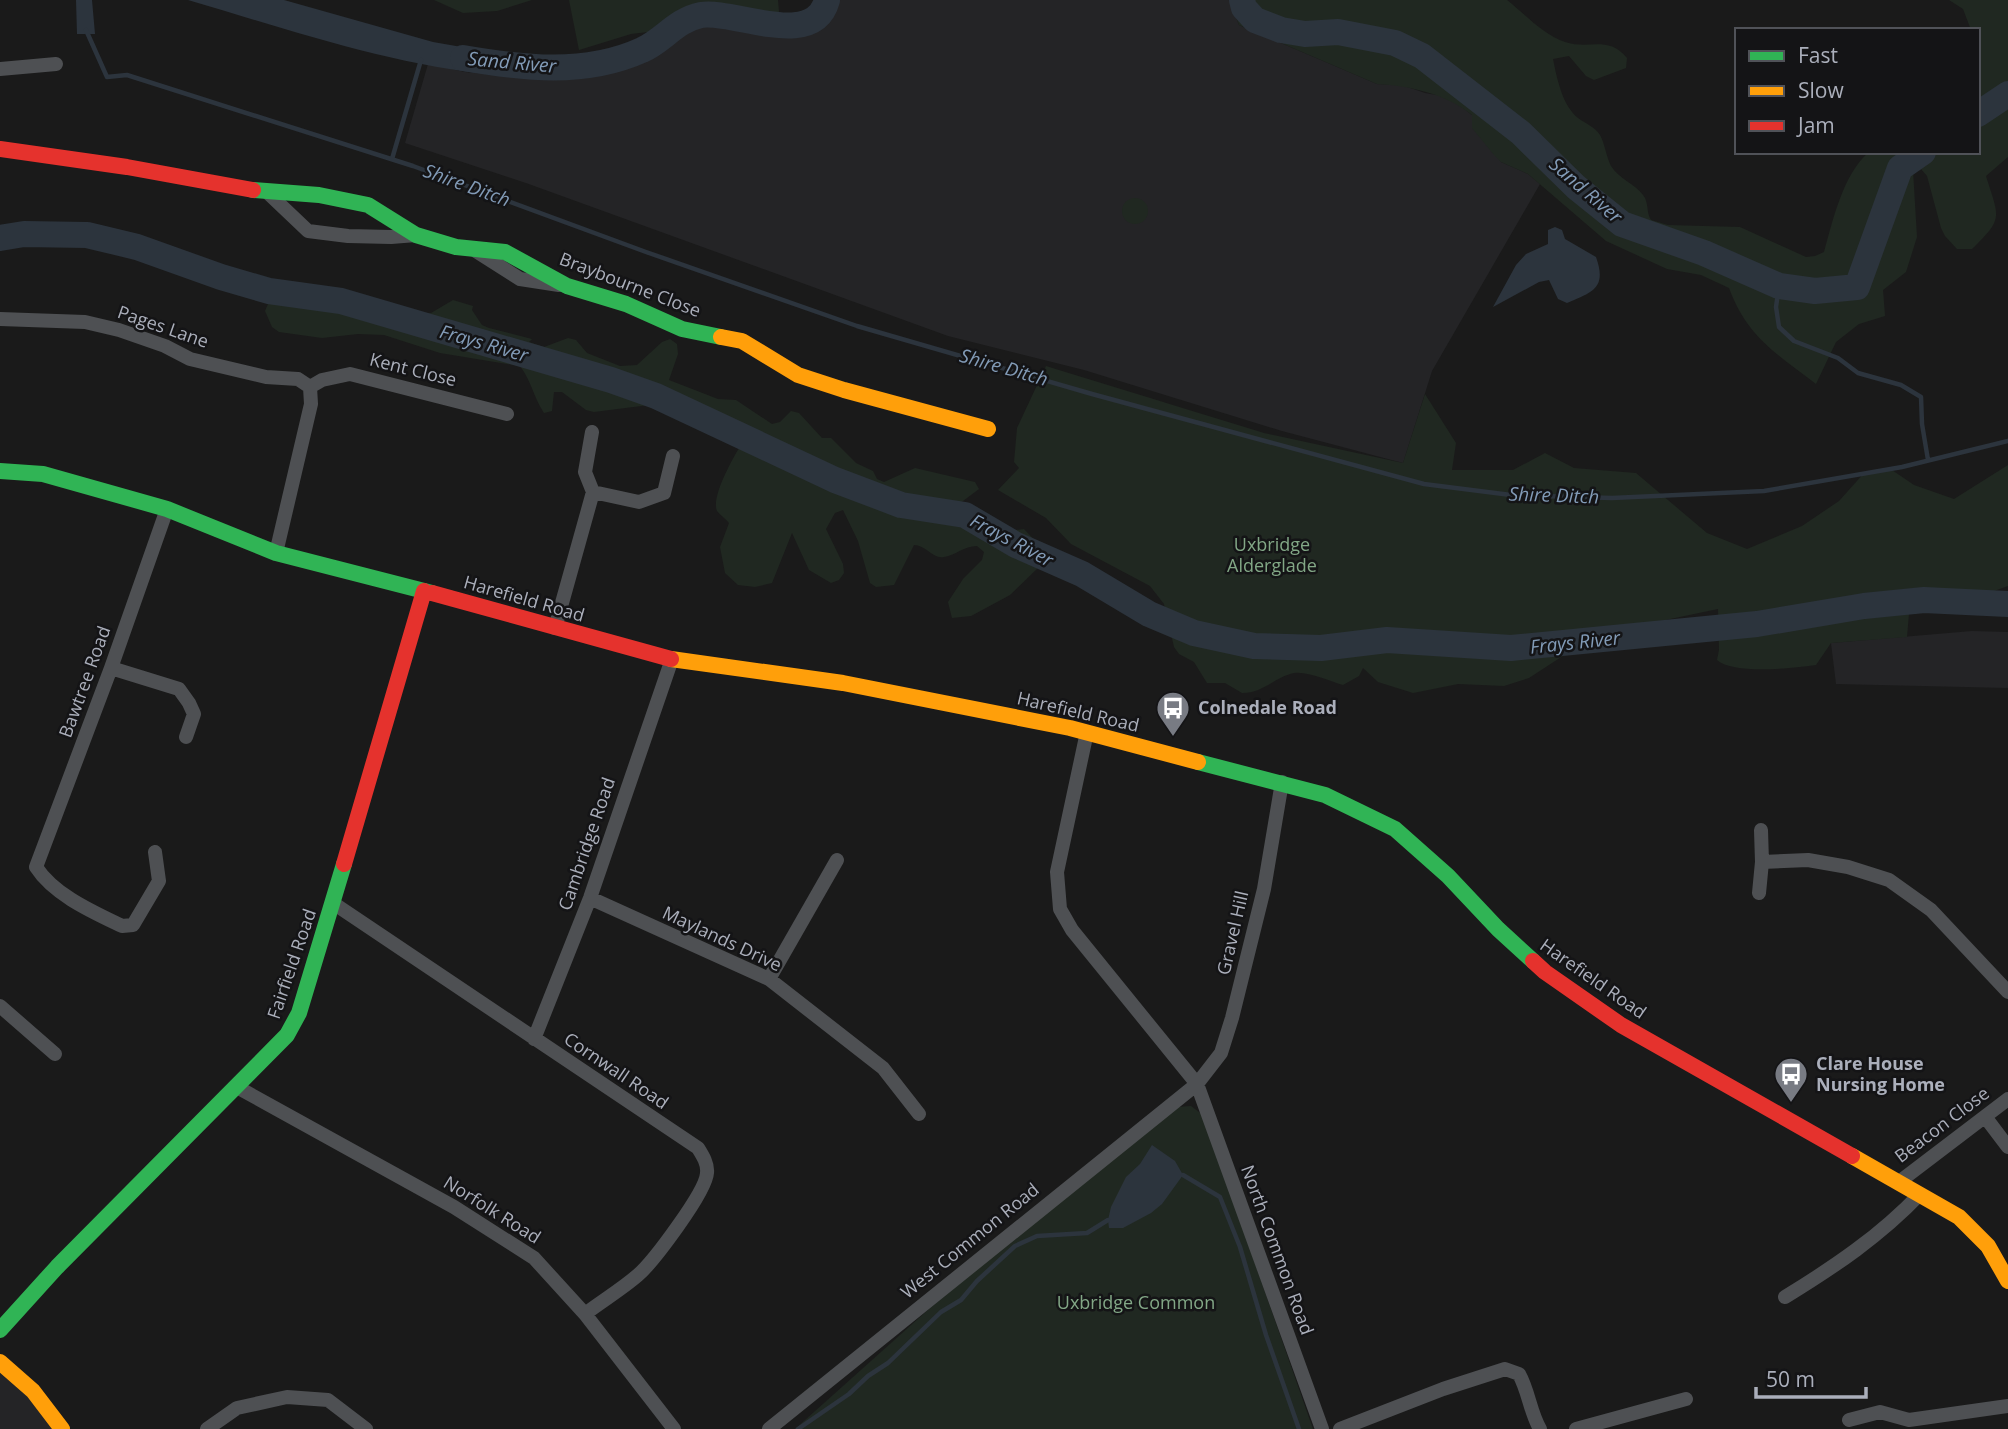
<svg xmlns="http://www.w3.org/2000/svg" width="2008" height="1429" viewBox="0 0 2008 1429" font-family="'Open Sans',sans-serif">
<rect width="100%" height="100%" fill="#1a1a1a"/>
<!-- built -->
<path fill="#242426" d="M 840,0 L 1230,0 L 1239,25 L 1377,84 L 1402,85 L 1425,93 L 1442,96 L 1458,104 L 1472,115 L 1501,162 L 1528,174 L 1540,184 L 1432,371 L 1403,463 L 1282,431 L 1084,370 L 948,336 L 526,183 L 405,143 L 428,64 L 465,72 L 496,75 L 542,72 L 631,58 L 701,22 L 789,37 L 827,24 Z
M 1972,631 L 2008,632 L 2008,688 L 1836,684 L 1831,643 Z
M 0,1365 L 62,1429 L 0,1429 Z"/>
<!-- green -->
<path fill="#202821" d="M 434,0 L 532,0 L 497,11 L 463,13 Z
M 569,0 L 778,0 L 780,23 L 775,31 L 742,22 L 728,12 L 712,8 L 648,32 L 631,34 L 579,50 Z
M 1230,0 L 1507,0 C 1525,14 1542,34 1565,42 C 1589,50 1608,35 1627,58 L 1626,68 L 1594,80 L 1586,76 L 1569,56 L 1553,59 C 1557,78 1562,105 1578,118 C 1585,123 1596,128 1600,135 C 1605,144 1606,156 1611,166 C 1619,179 1634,183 1643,195 C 1649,202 1646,212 1651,220 L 1668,225 L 1740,227 L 1806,257 L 1815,256 L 1824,252 C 1833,220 1843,174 1869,152 L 1978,152 L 1978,30 L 1971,30 L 1963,9 L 1949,0 L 2008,0 L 2008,157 L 1986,176 C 1999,218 2004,218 1972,249 L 1957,249 L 1945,236 L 1941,228 L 1927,176 L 1921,169 L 1913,170 L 1917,237 L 1906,272 L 1883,290 L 1885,316 L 1859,324 L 1836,342 L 1816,384 C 1777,354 1747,337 1729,288 L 1701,275 L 1667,269 L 1606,241 L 1528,174 L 1501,162 L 1494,155 L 1472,128 L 1472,115 C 1446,94 1411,86 1377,84 L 1239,25 Z
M1122 211a13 13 0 1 1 26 0a13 13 0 1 1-26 0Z
M 288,290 L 305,291 L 337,305 L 414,314 L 431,313 L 453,300 L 473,306 L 472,310 L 482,325 L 489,328 L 532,339 L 529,342 L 544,347 L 568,338 L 576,340 L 587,353 L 620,366 L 637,365 L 662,342 L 670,339 L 677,344 L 678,354 L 669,380 L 718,399 L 736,400 L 772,424 L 780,422 L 791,411 L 799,413 L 822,438 L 831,438 L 856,463 L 873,471 L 877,479 L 884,482 L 915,468 L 975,482 L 979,489 L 959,504 C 961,509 962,516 965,520 C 974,532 1011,531 1024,529 L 1042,548 L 1040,566 L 1010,595 L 971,616 L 952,618 L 948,602 L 963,579 L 982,560 L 984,552 L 977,546 C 964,546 956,555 944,557 C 932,559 926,545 914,545 L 894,585 L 876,587 L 870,583 L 858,541 L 843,510 L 835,513 L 826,529 L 843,564 L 844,573 L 839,580 L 831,583 L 809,570 L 792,533 L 772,583 L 755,587 L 738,585 L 725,573 L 720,547 L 729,523 C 726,519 720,515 717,511 C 711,497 732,460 739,448 L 699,417 L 657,404 L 594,412 L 586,410 L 562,392 L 554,392 L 552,411 L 544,413 C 533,396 532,382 520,366 L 440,353 L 384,335 L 358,334 L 322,338 L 279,332 L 272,327 L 265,311 L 268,304 Z
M 1046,366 L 1264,433 L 1403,463 L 1425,394 L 1456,443 L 1452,470 L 1513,470 L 1545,453 L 1574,468 L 1636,473 L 1707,533 L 1747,549 L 1802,526 L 1839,501 L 1865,472 L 1889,468 L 1914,485 L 1954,499 L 2008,465 L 2008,586 L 1983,595 L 1933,589 L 1911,591 L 1907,637 L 1831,643 L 1816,665 C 1793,668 1734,675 1717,660 L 1719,650 L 1718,609 L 1651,623 L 1572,650 L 1529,678 L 1504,686 L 1458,684 L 1413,693 L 1378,682 L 1363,668 L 1359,676 L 1343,685 C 1329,681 1308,671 1294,673 C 1275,677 1263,693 1242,693 L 1225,683 L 1207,683 L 1194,662 L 1179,654 L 1174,647 L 1164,604 L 1150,586 L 1071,544 L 1046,518 L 998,490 L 1019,468 L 1014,462 L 1017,428 Z
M 1191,1106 L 1203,1115 L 1313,1429 L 795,1429 L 929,1309 L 1072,1190 L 1178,1107 Z"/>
<!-- water -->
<path fill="#2c343d" d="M 76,0 L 92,0 L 95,34 L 77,34 Z
M 188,0 L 284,0 L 433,42 L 496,53 L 496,75 C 394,66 287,29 188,0 Z
M 1555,227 L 1562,230 L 1565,239 L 1596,257 C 1607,288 1593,292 1567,303 L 1558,299 L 1549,280 L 1539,282 L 1493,307 L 1516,265 L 1526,254 L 1548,244 L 1548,230 Z
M 1152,1145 L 1175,1161 L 1183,1175 L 1162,1204 L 1151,1213 L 1123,1228 L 1109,1228 L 1108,1220 L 1111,1207 L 1126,1177 L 1140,1164 Z"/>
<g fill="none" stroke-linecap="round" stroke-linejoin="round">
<!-- stream -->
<path stroke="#2c343d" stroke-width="4.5" d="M 86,30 L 107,77 L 127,75 L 413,166 L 646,252 L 857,326 L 1092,394 L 1424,484 L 1511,495 L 1612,498 L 1764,491 L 1902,467 L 2008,441
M 392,159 L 421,60
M 1779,286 L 1776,307 L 1779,327 L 1794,341 L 1838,358 L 1858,373 L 1901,385 L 1921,397 L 1922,424 L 1928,460
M 1183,1175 L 1220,1197 L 1240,1247 L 1266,1335 L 1299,1429
M 798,1429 L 849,1394 L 868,1376 L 888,1363 L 941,1312 L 961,1300 L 977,1281 L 1015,1246 L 1037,1236 L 1087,1233 L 1108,1220"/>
<!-- river -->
<path stroke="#2c343d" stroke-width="26" d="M 1242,0 L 1244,8 L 1255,20 L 1281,30 L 1305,34 L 1338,32 L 1395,43 L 1422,56 L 1521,133 L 1576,187 L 1622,224 L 1704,253 L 1779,286 L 1815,291 L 1857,287 L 1900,168 L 1923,152
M 463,58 C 522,68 585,76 642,50 C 663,41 676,20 701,15 C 733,9 813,51 827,0
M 1978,114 L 2008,94
M 0,238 L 24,234 L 87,235 L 137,247 L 221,277 L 269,291 L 341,301 L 611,380 L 656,396 L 835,480 L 901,505 L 965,515 L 1016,545 L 1082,574 L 1149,614 L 1194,633 L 1254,646 L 1321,648 L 1387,640 L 1511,648 L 1757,624 L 1864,606 L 1924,600 L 2008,604"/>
<!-- street -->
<path stroke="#4e5053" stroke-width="14" d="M 0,69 L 56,64
M 268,193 L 308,231 L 348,236 L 391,237 L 416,235
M 476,251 L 520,279 L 559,285
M 0,319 L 85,322 L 119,330 L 165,346 L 190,359 L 266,377 L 298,379 L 310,387
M 310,387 L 322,380 L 350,374 L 507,414
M 592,432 L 585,472 L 593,492
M 276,553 L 311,404 L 310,387
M 555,628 L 593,492 L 639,502 L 664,493 L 673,456
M 111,668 L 179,689 L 189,703 L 194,714 L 186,737
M 1087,732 L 1057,872 L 1060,909 L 1072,930 L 1197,1084 L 1322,1429
M 155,852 L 159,881 L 133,925 L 122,926 C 93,912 54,895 36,867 L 111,668 L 167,509
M 1762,862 L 1808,860 L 1848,867 L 1889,880 L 1931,910 L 2008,992
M 1759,893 L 1762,862 L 1761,830
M 590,898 L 769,979 L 883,1068 L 919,1114
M 333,903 L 698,1148 C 703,1156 708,1164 707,1173 C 706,1192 653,1262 638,1275 C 622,1289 602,1301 585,1314
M 769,979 L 837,860
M 0,1006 L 55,1054
M 534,1039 L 590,898 L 672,659
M 237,1087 L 454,1207 L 534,1258 L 585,1314 L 674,1429
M 1986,1118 L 2008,1147
M 1899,1182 L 2008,1099
M 1785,1297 C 1834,1267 1880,1236 1920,1194
M 1849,1420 L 1880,1412 L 1909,1420 L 2008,1406
M 207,1429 L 237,1408 L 287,1397 L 328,1400 L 366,1429
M 769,1429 L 1197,1084 L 1221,1053 L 1232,1018 L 1264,889 L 1282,782
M 1340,1429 L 1443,1389 L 1505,1369 L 1519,1374 C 1529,1392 1530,1412 1540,1429
M 1576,1429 L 1686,1399"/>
<!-- fast -->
<path stroke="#30b455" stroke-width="16" d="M 253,190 L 319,195 L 368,205 L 416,235 L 456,247 L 505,252 L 567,286 L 626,304 L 682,329 L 721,337
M 0,471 L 43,474 L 167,509 L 276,553 L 432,593
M 1198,762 L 1325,795 L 1395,829 L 1448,876 L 1498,929 L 1533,961
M 0,1330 L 57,1267 L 287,1035 L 299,1013 L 344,864"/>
<!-- slow -->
<path stroke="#ff9f0a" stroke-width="16" d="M 721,337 L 742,341 L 798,375 L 844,390 L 988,429
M 671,659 L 843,683 L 1070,728 L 1198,762
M 1852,1156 L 1959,1217 L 1988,1246 L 2008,1281
M 0,1362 L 33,1391 L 62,1429"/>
<!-- jam -->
<path stroke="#e5322d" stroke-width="16" d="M 0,149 L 127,167 L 253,190
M 432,593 L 671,659
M 344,864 L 424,591
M 1533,961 L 1545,972 L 1621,1025 L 1852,1156"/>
</g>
<!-- icons -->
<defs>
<symbol id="bus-pin" viewBox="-11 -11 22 30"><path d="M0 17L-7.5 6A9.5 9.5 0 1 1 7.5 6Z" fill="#787b83" stroke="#141416"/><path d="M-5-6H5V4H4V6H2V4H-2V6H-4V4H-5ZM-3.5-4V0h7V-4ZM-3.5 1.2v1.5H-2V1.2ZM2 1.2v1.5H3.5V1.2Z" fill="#fff"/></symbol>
</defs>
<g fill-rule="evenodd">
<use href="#bus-pin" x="1154" y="689" width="38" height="52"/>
<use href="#bus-pin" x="1772" y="1055" width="38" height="52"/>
</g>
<g text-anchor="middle" stroke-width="5" stroke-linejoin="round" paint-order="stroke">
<!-- street labels -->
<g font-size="18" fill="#abafbb" stroke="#141416">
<text transform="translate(630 285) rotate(21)" y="6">Braybourne Close</text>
<text transform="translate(163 327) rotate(19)" y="6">Pages Lane</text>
<text transform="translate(413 370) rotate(14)" y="6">Kent Close</text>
<text transform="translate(524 599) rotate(16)" y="6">Harefield Road</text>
<text transform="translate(85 682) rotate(-70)" y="6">Bawtree Road</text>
<text transform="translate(1078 712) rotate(13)" y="6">Harefield Road</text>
<text transform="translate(587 844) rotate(-71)" y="6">Cambridge Road</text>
<text transform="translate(1233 933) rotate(-77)" y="6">Gravel Hill</text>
<text transform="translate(722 939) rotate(25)" y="6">Maylands Drive</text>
<text transform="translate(292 964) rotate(-71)" y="6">Fairfield Road</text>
<text transform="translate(1593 979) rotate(35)" y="6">Harefield Road</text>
<text transform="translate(616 1071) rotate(34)" y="6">Cornwall Road</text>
<text transform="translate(1942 1125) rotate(-37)" y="6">Beacon Close</text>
<text transform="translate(492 1210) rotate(32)" y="6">Norfolk Road</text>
<text transform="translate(970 1241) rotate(-39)" y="6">West Common Road</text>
<text transform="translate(1277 1250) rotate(70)" y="6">North Common Road</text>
</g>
<!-- park labels -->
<g font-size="18" fill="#82a786" stroke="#141416">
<text x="1272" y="551">Uxbridge<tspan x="1272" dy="21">Alderglade</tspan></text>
<text x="1136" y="1309">Uxbridge Common</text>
</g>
<!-- poi labels -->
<g font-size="18" font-weight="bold" fill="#abafbb" stroke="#141416" text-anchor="start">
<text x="1198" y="714">Colnedale Road</text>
<text x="1816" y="1070">Clare House<tspan x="1816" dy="21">Nursing Home</tspan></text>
</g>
<!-- water labels -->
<g font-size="19" font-style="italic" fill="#829bb7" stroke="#141416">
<text transform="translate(512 62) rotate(5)" y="7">Sand River</text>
<text transform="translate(467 185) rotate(20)" y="7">Shire Ditch</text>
<text transform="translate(1586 190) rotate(41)" y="7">Sand River</text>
<text transform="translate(484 343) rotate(16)" y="7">Frays River</text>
<text transform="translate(1004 367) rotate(16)" y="7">Shire Ditch</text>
<text transform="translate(1554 495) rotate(2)" y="7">Shire Ditch</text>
<text transform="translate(1012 540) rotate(28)" y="7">Frays River</text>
<text transform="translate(1575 642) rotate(-6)" y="7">Frays River</text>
</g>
</g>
<!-- legend -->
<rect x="1735" y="28" width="245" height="126" fill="#141416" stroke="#505258" stroke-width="2"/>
<rect x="1749" y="51" width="35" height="10" fill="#30b455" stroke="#505258" stroke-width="2"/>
<text x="1798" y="63" font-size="21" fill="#abafbb">Fast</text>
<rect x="1749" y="86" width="35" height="10" fill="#ff9f0a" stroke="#505258" stroke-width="2"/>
<text x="1798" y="98" font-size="21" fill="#abafbb">Slow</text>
<rect x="1749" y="121" width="35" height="10" fill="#e5322d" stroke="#505258" stroke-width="2"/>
<text x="1798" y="133" font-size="21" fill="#abafbb">Jam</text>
<!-- scale -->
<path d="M1756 1387v10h110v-10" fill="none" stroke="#abafbb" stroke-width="3.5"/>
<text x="1766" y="1387" font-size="21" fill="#abafbb" stroke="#141416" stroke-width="5" paint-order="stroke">50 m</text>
</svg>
